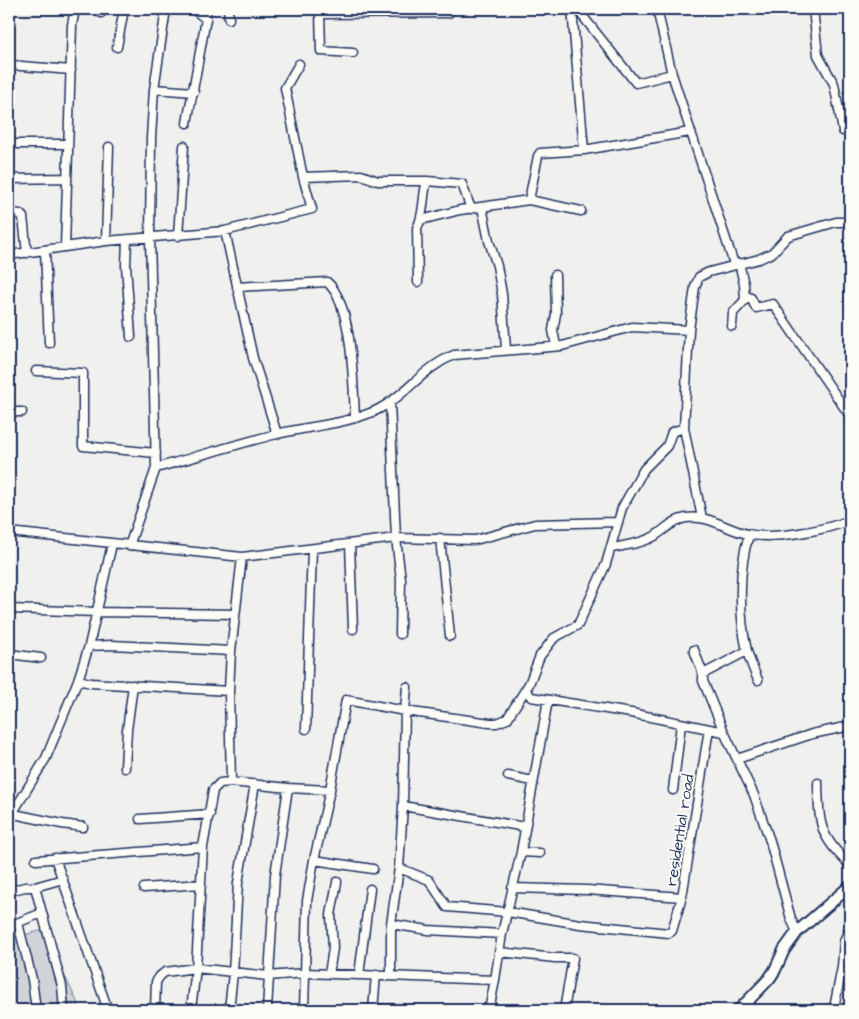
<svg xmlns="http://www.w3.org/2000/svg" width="859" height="1019" viewBox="0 0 859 1019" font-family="'Architects Daughter',sans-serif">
<rect width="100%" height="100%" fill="#f0f0ee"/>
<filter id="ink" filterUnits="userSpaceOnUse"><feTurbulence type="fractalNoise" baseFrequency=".02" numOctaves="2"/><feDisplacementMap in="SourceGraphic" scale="10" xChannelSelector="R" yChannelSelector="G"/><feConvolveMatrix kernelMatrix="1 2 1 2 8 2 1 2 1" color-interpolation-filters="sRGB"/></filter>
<g filter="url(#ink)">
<!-- green -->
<path fill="#d0d3d8" stroke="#76819b" d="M 43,930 L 81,1010 L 9,1010 L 9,939 Z"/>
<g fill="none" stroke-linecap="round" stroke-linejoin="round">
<defs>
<path id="street" d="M 193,9 L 206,19
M 228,9 L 229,19
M 572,9 L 584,150
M 577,9 L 636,83 L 672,74
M 657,9 L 672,74 L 734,264
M 813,9 L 818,55 L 834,84 L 843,131 L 850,131
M 320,11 L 321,51 L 353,53
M 101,13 L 102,9
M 320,14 L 449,13
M 117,47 L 124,9
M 9,65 L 71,70
M 154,89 L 194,92
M 187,123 L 206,19 L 206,9
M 9,144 L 68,144
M 303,177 L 361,175 L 378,181 L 427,181 L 462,184 L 471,209
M 9,179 L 67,178
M 529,200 L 581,211
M 482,207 L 489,241 L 497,266 L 502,294 L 506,349
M 9,213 L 20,214 L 23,217 L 27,253
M 421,220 L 460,210 L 529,200 L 538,156 L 540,153 L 584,150 L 690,132
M 225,231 L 253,358 L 277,434
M 178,236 L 184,146
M 127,240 L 126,265 L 131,337
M 106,241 L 109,147
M 65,247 L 72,25 L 75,9
M 45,250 L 49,343
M 9,255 L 106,241 L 225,231 L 312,209 L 303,177 L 285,88 L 299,64
M 555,275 L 556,314 L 553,330 L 556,346
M 418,282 L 417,228 C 425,214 422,196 427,181
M 237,287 L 327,282 C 353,304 353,384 355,417
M 745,295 L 751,298 L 756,308 L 773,304 L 850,416
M 732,326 L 733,313 L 745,300 L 744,284 L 739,263
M 36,371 L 83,373 L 83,446 L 156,453
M 390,403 L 396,538 L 401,580 L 400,634
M 9,412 L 22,412
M 684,428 L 702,518
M 156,468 C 196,457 236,444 277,434 C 310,426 347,424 377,410 C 406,396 422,368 454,355 L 562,346 L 632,327 L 689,330
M 9,532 L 242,557 L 396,538 L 475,540 L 535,524 L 617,522
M 749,535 C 738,568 739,616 747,651 C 750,661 754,671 758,680
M 440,538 L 450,636
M 350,544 L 353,629
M 129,546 L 156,468 L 150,238 L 151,138 L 154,89 L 166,9
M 612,548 C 625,545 641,544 653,537 C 664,531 672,520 686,518 C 708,514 727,530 748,534 C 773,540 827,530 850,520
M 9,609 L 97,612 L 235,614
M 89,646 L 112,645 L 231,651
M 694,650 L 703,674 L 703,681 L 724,732 L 754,795 L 770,841 L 791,919 L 797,932
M 9,654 L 41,658
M 703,674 L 747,651
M 78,680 L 91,683 L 229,691
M 526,689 L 531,697 L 631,713 L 724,732
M 306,729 L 312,549
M 737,759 L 812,734 L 850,726
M 125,768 L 127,730 L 133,685
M 508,776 L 533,781
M 231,782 L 229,691 L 231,651 L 242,557
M 818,783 C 819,824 819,836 850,865
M 673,790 L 681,724
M 403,806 L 525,827
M 9,813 L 62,824 L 83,827
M 12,814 L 46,758 L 78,680 L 89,646 L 112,544
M 140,819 L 210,814
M 521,852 L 540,853
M 55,858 L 108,1010
M 36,860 L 203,847
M 314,860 L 373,869
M 399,868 L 429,880 L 447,907 L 508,912 L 580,924 L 669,933 L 672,931 L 682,897 L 709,729
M 35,887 L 62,986 L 64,1010
M 144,888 L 201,884
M 512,888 L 587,890 L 682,897
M 9,891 L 25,887 L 35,887 L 63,879
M 18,923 L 32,979 L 36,1010
M 391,924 L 428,930 L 502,934
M 9,926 L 42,913
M 499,952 L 555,958 L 573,958 L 564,1010
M 329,974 L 333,948 L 331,915 L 337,882
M 359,975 L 370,889
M 391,976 L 391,924 L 399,868 L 403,806 L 405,711 L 407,687
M 373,1008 L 416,1010
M 834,1008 L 842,967 L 844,941 L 850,927
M 155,1010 L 156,982 L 160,976 L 165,972 L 196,968 L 268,976 L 305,973 L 495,980
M 191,1010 L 196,968 L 203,847 L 213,790 L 220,783 L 231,782 L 288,788 L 330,790
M 229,1010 L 233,973 L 238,883 L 255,784
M 267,1010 L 275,875 L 288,788
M 304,1010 L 307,901 L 314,860 L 330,790 L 346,700 L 405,711 L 490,723 L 497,723 L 507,719 L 529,684 L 540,656 L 554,638 L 578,625 L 606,564 L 622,508 L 644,469 L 667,446 L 672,432 L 684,428 L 689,330 L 695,287 L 699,277 L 709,272 L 759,259 L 772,253 L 788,236 L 836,222 L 850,222
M 373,1010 L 376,975
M 489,1010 L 495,980 L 502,934 L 521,852 L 548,700
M 601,1010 L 601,1009"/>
<path id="secondary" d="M 739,1010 L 769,979 L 775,970 L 784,950 L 797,932 L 850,886"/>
</defs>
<!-- street casing -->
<use href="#street" stroke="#1b2f5e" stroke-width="11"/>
<!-- secondary casing -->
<use href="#secondary" stroke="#1b2f5e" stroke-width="14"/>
<!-- street -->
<use href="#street" stroke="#fdfcf7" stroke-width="8"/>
<!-- secondary -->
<use href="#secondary" stroke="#fdfcf7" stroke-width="10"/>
</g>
</g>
<g text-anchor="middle" stroke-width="4" stroke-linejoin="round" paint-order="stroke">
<!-- street labels -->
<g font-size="16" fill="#1b2f5e" stroke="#fdfcf7">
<text transform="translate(679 830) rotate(-81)" y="6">residential road</text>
</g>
</g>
<!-- margin -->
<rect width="859" height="1019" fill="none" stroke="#fdfcf7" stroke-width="30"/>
<rect x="15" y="15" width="829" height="989" fill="none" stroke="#1b2f5e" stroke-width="2" filter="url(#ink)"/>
</svg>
